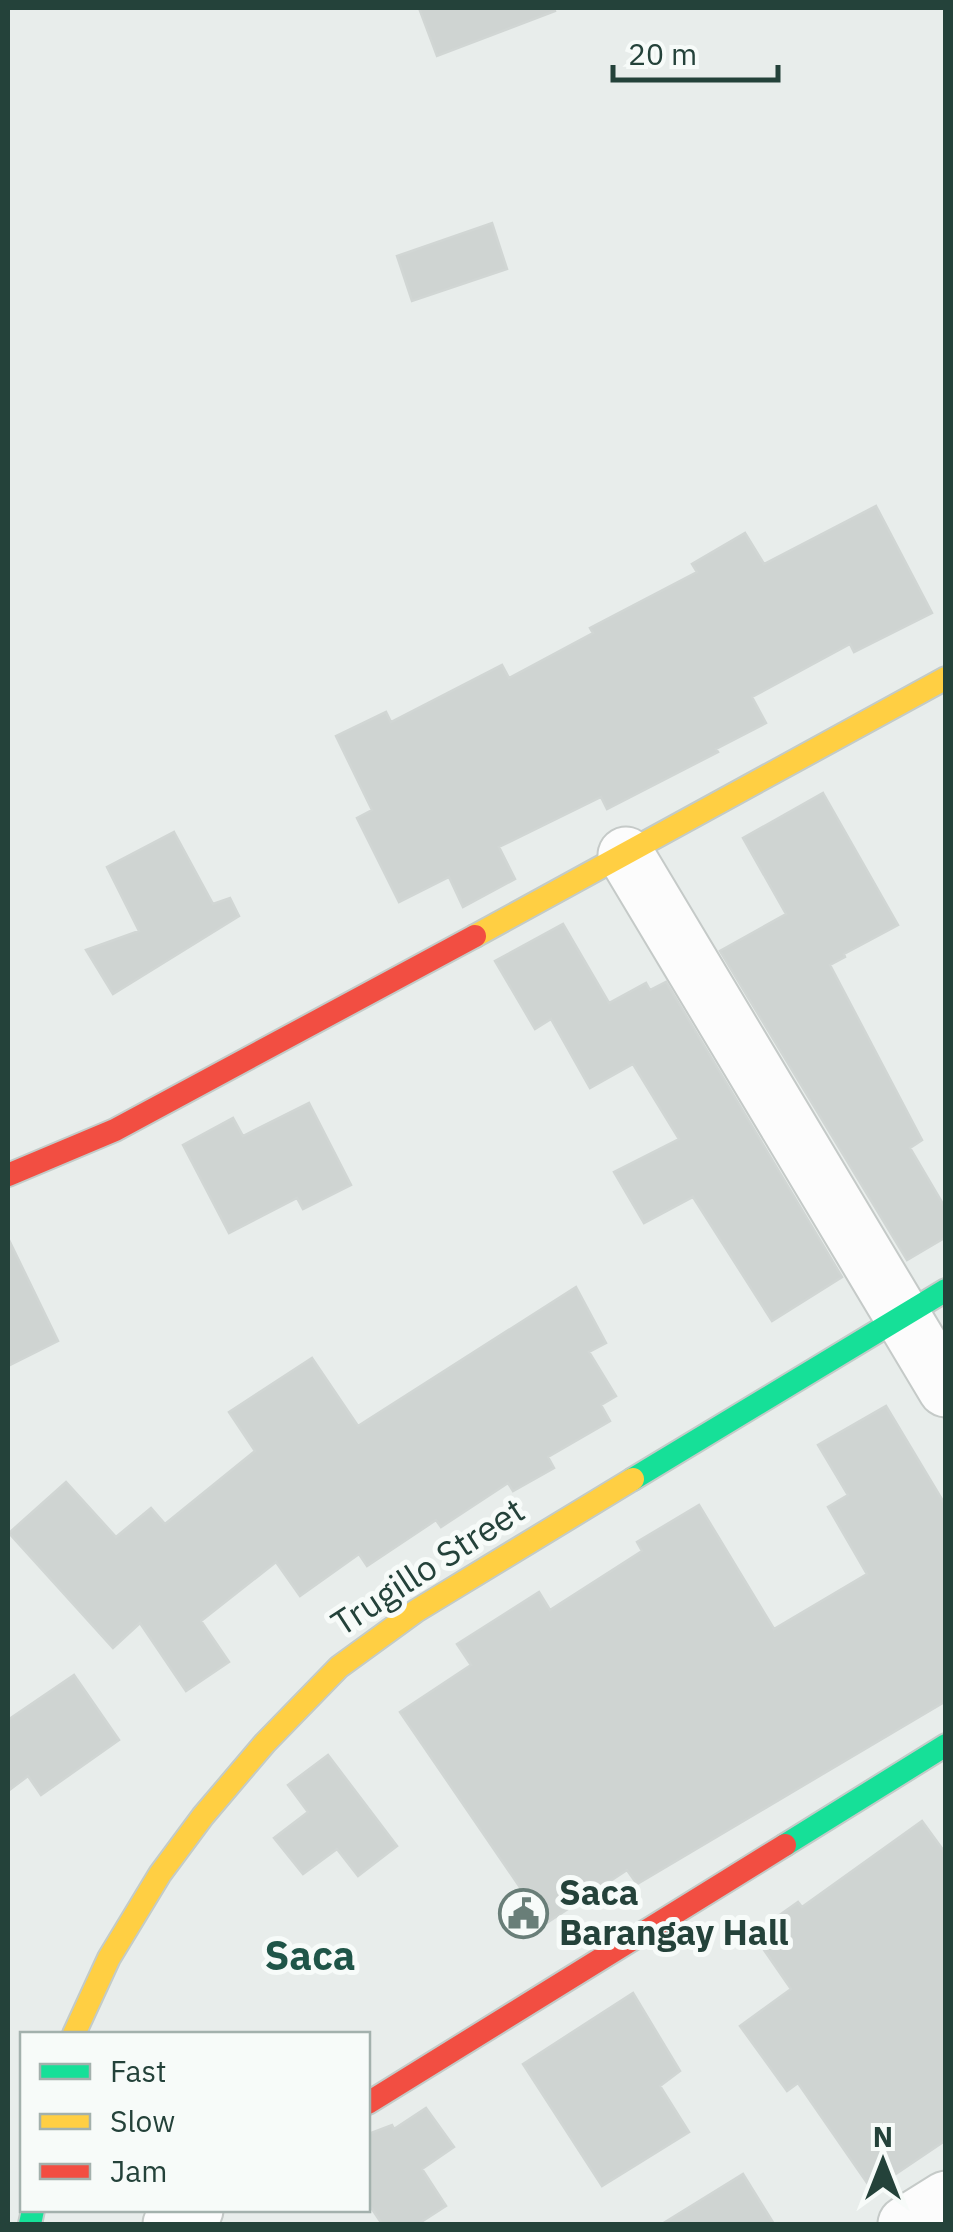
<svg xmlns="http://www.w3.org/2000/svg" width="953" height="2232" viewBox="0 0 953 2232" font-family="'IBM Plex Sans',sans-serif">
<rect width="100%" height="100%" fill="#e8edeb"/>
<!-- building -->
<path fill="#cfd4d2" stroke="#d1d6d4" stroke-width="2.5" d="M 419,8 L 554,8 L 555,11 L 437,56 Z
M 492,223 L 507,269 L 412,301 L 397,256 Z
M 876,506 L 932,613 L 854,652 L 850,644 L 752,697 L 766,723 L 716,749 L 718,752 L 607,809 L 601,797 L 499,847 L 515,879 L 463,907 L 449,877 L 399,902 L 357,818 L 372,810 L 336,736 L 386,712 L 391,722 L 502,665 L 509,678 L 593,633 L 590,628 L 697,572 L 692,564 L 745,533 L 764,564 Z
M 823,793 L 898,925 L 844,954 L 845,957 L 830,965 L 922,1140 L 910,1148 L 946,1209 L 946,1237 L 907,1260 L 720,951 L 786,914 L 743,838 Z
M 174,832 L 213,904 L 230,898 L 239,916 L 113,994 L 86,950 L 139,931 L 107,867 Z
M 563,924 L 609,1003 L 646,983 L 650,990 L 666,982 L 842,1277 L 772,1321 L 693,1197 L 644,1223 L 614,1172 L 679,1139 L 633,1064 L 590,1088 L 551,1019 L 535,1029 L 495,961 Z
M 309,1103 L 351,1185 L 303,1209 L 297,1198 L 229,1233 L 183,1145 L 233,1118 L 243,1136 Z
M 8,1238 L 58,1341 L 8,1366 Z
M 576,1287 L 606,1343 L 589,1352 L 616,1396 L 601,1405 L 610,1421 L 548,1457 L 554,1468 L 513,1491 L 508,1483 L 441,1527 L 436,1520 L 367,1566 L 359,1554 L 300,1596 L 276,1562 L 201,1621 L 229,1662 L 186,1691 L 140,1623 L 113,1648 L 9,1533 L 66,1482 L 116,1537 L 151,1508 L 165,1524 L 255,1451 L 229,1412 L 312,1358 L 358,1426 Z
M 886,1406 L 946,1506 L 946,1701 L 637,1884 L 627,1870 L 545,1924 L 400,1712 L 471,1665 L 457,1644 L 539,1592 L 550,1610 L 642,1551 L 637,1542 L 699,1505 L 774,1629 L 867,1574 L 828,1507 L 848,1495 L 818,1445 Z
M 74,1675 L 119,1740 L 41,1795 L 28,1776 L 8,1791 L 8,1720 Z
M 328,1755 L 397,1846 L 358,1876 L 337,1849 L 303,1874 L 274,1838 L 308,1812 L 288,1785 Z
M 922,1821 L 946,1854 L 946,2140 L 872,2190 L 798,2083 L 787,2091 L 740,2026 L 791,1989 L 753,1934 L 798,1902 L 802,1907 Z
M 633,1993 L 680,2071 L 660,2086 L 689,2132 L 602,2186 L 523,2064 Z
M 426,2108 L 454,2147 L 422,2169 L 446,2206 L 418,2224 L 382,2224 L 368,2203 L 368,2134 L 392,2125 L 394,2129 Z
M 743,2174 L 774,2224 L 662,2224 Z"/>
<g fill="none" stroke-linecap="round" stroke-linejoin="round">
<defs>
<path id="street" d="M 626,855 L 946,1389
M 171,2224 L 195,2210
M 906,2224 L 946,2199"/>
<path id="fast" d="M 633,1479 L 946,1290
M 785,1845 L 946,1745
M 30,2224 L 33,2210"/>
<path id="slow" d="M 475,936 L 946,678
M 74,2034 L 109,1958 L 160,1874 L 203,1816 L 265,1743 L 339,1667 L 416,1611 L 633,1479"/>
<path id="jam" d="M 8,1175 L 115,1130 L 475,936
M 368,2103 L 785,1845"/>
</defs>
<!-- street casing -->
<use href="#street" stroke="#c5cac8" stroke-width="59"/>
<!-- fast casing -->
<use href="#fast" stroke="#c3cbc8" stroke-width="26"/>
<!-- slow casing -->
<use href="#slow" stroke="#c3cbc8" stroke-width="26"/>
<!-- jam casing -->
<use href="#jam" stroke="#c3cbc8" stroke-width="26"/>
<!-- street -->
<use href="#street" stroke="#fcfcfc" stroke-width="55"/>
<!-- fast -->
<use href="#fast" stroke="#16e098" stroke-width="22"/>
<!-- slow -->
<use href="#slow" stroke="#ffcf43" stroke-width="22"/>
<!-- jam -->
<use href="#jam" stroke="#f24e42" stroke-width="22"/>
</g>
<!-- icons -->
<defs>
<symbol id="civic-ring" viewBox="-11 -11 22 22"><circle r="9.5" fill="#f7fbf9" stroke="#697e78" stroke-width="1.5"/><path d="M-.6-6.5H3V-4.5H.6V-3L4-1V1h2V6H-6V1h2V-1L-.6-3ZM-1.2 2.5V6h2.4V2.5Z" fill="#697e78"/></symbol>
</defs>
<g fill-rule="evenodd">
<use href="#civic-ring" x="496" y="1886" width="55" height="55"/>
</g>
<g text-anchor="middle" stroke-width="10" stroke-linejoin="round" paint-order="stroke">
<!-- street labels -->
<g font-size="35" fill="#24423a" stroke="#f7fbf9">
<text transform="translate(428 1567) rotate(-33)" y="12">Trugillo Street</text>
</g>
<!-- poi labels -->
<g font-size="35" font-weight="bold" fill="#24423a" stroke="#f7fbf9" text-anchor="start">
<text x="559" y="1905">Saca<tspan x="559" dy="40">Barangay Hall</tspan></text>
</g>
<!-- quarter labels -->
<g font-size="40" font-weight="bold" fill="#1f5548" stroke="#f7fbf9">
<text x="310" y="1970">Saca</text>
</g>
</g>
<!-- border -->
<rect width="953" height="2232" fill="none" stroke="#24423a" stroke-width="20"/>
<!-- legend -->
<rect x="20" y="2032" width="350" height="180" fill="#f7fbf9" stroke="#a3b1ad" stroke-width="2.5"/>
<rect x="40" y="2064" width="50" height="15" fill="#16e098" stroke="#a3b1ad" stroke-width="2.5"/>
<text x="110" y="2082" font-size="30" fill="#24423a">Fast</text>
<rect x="40" y="2114" width="50" height="15" fill="#ffcf43" stroke="#a3b1ad" stroke-width="2.5"/>
<text x="110" y="2132" font-size="30" fill="#24423a">Slow</text>
<rect x="40" y="2164" width="50" height="15" fill="#f24e42" stroke="#a3b1ad" stroke-width="2.5"/>
<text x="110" y="2182" font-size="30" fill="#24423a">Jam</text>
<!-- north arrow -->
<g transform="translate(883 2162)" stroke="#f7fbf9" stroke-width="8" paint-order="stroke">
<path d="M0-8L18 38L0 25L-18 38Z" fill="#24423a"/>
<text y="-15" font-size="28" font-weight="bold" text-anchor="middle" fill="#24423a">N</text>
</g>
<!-- scale -->
<path d="M613 65v15h165v-15" fill="none" stroke="#24423a" stroke-width="5"/>
<text x="628" y="65" font-size="30" fill="#24423a" stroke="#f7fbf9" stroke-width="8" paint-order="stroke">20 m</text>
</svg>
